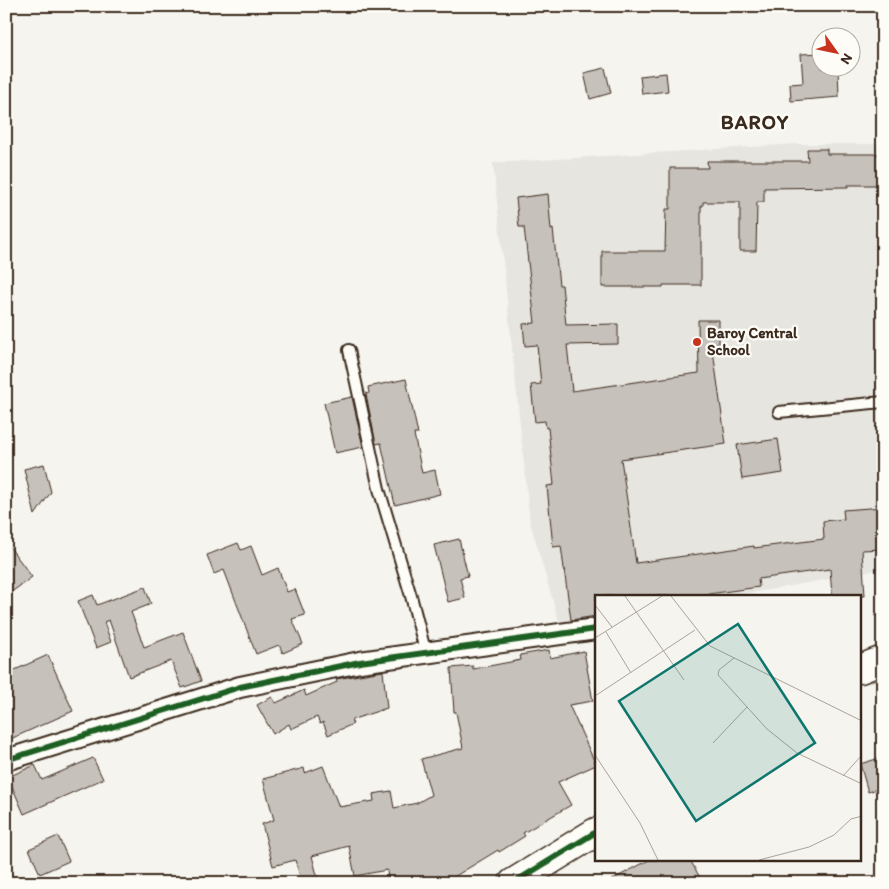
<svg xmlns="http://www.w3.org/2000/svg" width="889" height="889" viewBox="0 0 889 889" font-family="Itim,sans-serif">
<rect width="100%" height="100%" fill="#f5f4ee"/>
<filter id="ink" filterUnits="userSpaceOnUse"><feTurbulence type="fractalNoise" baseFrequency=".02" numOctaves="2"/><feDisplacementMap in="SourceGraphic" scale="10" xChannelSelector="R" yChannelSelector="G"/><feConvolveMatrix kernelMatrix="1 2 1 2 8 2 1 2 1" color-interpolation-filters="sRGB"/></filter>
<g filter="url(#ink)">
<!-- built -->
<path fill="#e7e5df" d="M 796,144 L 883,144 L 883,569 L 735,596 L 596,596 L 596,622 L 561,629 L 530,522 L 493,163 Z"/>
<!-- building -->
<path fill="#c7c1bb" stroke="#3b2a1e" d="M 822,53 L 822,68 L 838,68 L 839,97 L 791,101 L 790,84 L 803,83 L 801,54 Z
M 605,68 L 611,93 L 590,99 L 584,73 Z
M 666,73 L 668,91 L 642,94 L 640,76 Z
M 807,149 L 827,149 L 827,154 L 883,154 L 883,185 L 848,185 L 848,187 L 764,188 L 764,202 L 757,202 L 756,251 L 740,251 L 740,202 L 703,202 L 703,206 L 701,206 L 701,285 L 663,285 L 663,287 L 602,287 L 602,251 L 665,251 L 666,209 L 670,209 L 670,168 L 708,168 L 707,161 L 808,161 Z
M 548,194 L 551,230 L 553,229 L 559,285 L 562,285 L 566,325 L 618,324 L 618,344 L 567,345 L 572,391 L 699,373 L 698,320 L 719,320 L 719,344 L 712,344 L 726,444 L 621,459 L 636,563 L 754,546 L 754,548 L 824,539 L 823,521 L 844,519 L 843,510 L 883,507 L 883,549 L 862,550 L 865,596 L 832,596 L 830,569 L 758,579 L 759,587 L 694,596 L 596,596 L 596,616 L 571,620 L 561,546 L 553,547 L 547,486 L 554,485 L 548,428 L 546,428 L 545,421 L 535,422 L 531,385 L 541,384 L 537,345 L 525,346 L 523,324 L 535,323 L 524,227 L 519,227 L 516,198 Z
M 406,379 L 418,434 L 414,434 L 422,473 L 435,470 L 440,494 L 395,505 L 381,443 L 376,444 L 366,394 L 369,393 L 368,387 Z
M 352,397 L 363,447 L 335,453 L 324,403 Z
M 778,439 L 783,473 L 742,479 L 737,445 Z
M 44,464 L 51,492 L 35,515 L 24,469 Z
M 459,539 L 468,576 L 460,578 L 465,598 L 448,602 L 434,545 Z
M 6,542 L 32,577 L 6,596 Z
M 238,543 L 241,550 L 251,546 L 262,575 L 278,568 L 287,592 L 295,589 L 305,615 L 292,619 L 303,644 L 283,653 L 279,645 L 256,654 L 224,570 L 214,574 L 207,555 Z
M 145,587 L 151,604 L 131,612 L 144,647 L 183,632 L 201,681 L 182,688 L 171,661 L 129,677 L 109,620 L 104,622 L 111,642 L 96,648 L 78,601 L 93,595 L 97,605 Z
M 549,650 L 550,658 L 584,651 L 593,701 L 569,705 L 596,765 L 558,782 L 571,805 L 523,833 L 525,836 L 499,852 L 498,850 L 444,883 L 392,883 L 391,879 L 388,879 L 387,870 L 355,876 L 349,846 L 312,856 L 319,883 L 302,883 L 295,860 L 273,866 L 262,824 L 274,820 L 263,779 L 304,768 L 305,773 L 323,766 L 339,807 L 374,801 L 373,794 L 391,791 L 394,808 L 417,803 L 431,795 L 421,759 L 463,748 L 456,712 L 454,712 L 451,668 L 473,666 L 473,669 L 521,660 L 520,655 Z
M 48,655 L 73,711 L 6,741 L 6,674 Z
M 383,671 L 387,708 L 351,720 L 353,724 L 328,735 L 323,722 L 320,724 L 317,717 L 291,729 L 289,724 L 273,734 L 257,705 L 272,697 L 276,703 L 304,690 L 306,696 L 337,682 L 336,679 Z
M 883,757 L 883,787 L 868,792 L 860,764 Z
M 93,758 L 103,779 L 24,814 L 8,777 L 35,765 L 42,780 Z
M 58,836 L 69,861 L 40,874 L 29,849 Z
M 649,860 L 690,860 L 703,883 L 606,883 Z"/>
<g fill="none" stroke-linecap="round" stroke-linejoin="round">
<defs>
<path id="lane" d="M 349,350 L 379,489 L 411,596 L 426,654
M 779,412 L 883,402"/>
<path id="street" d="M 6,760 L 240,687 L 360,662 L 596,629"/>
<path id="secondary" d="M 860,669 L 883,660
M 513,883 L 596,832"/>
</defs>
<!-- lane casing -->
<use href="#lane" stroke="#3b2a1e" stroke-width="14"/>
<!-- street casing -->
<use href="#street" stroke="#3b2a1e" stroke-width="24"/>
<!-- secondary casing -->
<use href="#secondary" stroke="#3b2a1e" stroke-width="31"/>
<!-- lane -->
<use href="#lane" stroke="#fdfcf7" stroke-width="10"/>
<!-- street -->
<use href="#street" stroke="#fdfcf7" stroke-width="20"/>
<!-- secondary -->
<use href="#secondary" stroke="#fdfcf7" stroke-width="28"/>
<defs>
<path id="cycleway" d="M 6,760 L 240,687 L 360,662 L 596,629
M 513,883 L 596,832"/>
</defs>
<!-- cycleway casing -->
<use href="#cycleway" stroke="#fdfcf7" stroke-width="9"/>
<!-- cycleway -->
<use href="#cycleway" stroke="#1b5e20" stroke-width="6"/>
</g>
</g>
<!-- markers -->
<circle fill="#c8321e" stroke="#fdfcf7" stroke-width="2" cx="697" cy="342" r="5"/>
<g text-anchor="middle" stroke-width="4.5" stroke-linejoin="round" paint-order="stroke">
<!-- poi labels -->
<g font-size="15" font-weight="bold" fill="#3b2a1e" stroke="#fdfcf7" text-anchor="start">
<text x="707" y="338">Baroy Central<tspan x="707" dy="17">School</tspan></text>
</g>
<!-- district labels -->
<g font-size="20" font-weight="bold" letter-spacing="1" fill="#3b2a1e" stroke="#fdfcf7">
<text x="755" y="129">BAROY</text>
</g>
</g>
<!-- overview -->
<g transform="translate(595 595)">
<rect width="266" height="266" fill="#f5f4ee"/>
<path fill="none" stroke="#aba39b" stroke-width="1" d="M 30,1 L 89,85M 76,1 L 115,51 L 267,126M 0,10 L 17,32M 11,37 L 36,78M 0,43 L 67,1M 139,63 L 124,75 L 123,80 L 172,134 L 202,158 L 267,189M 0,101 L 100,35M 118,148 L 152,112M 0,160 L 45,228 L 63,265M 248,181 L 267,160M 164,265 L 214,252 L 239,240 L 256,224 L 267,221"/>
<path fill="#0f766e" fill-opacity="0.15" stroke="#0f766e" stroke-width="2.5" d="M 143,29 L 220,148 L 101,226 L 24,106 Z"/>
<rect width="266" height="266" fill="none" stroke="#3b2a1e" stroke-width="2.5"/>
</g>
<!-- margin -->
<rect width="889" height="889" fill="none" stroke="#fdfcf7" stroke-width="25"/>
<rect x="12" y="12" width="864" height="864" fill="none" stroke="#3b2a1e" stroke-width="2" filter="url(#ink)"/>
<!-- north arrow -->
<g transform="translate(836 52) rotate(123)"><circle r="24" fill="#fdfcf7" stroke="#afa8a0"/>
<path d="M0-4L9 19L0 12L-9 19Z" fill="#c8321e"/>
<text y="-8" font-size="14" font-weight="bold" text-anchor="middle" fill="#3b2a1e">N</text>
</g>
</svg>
